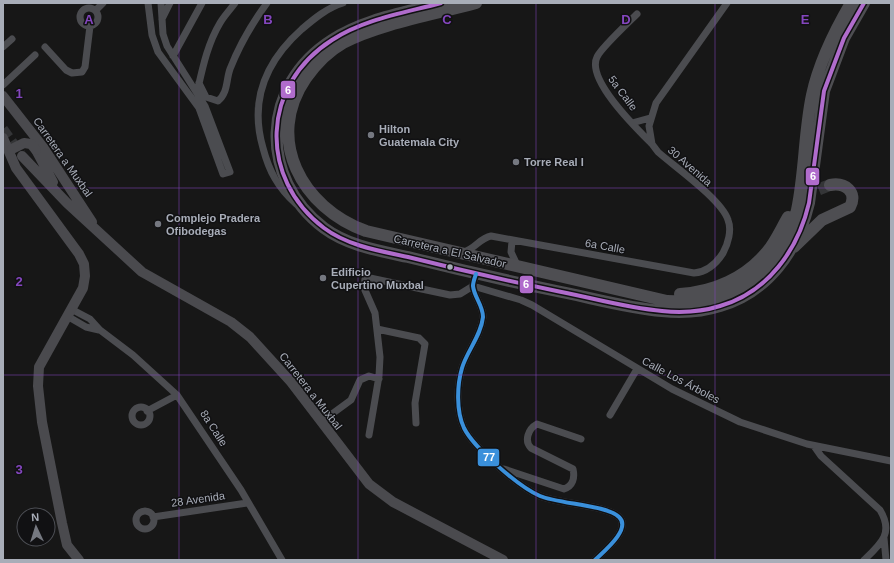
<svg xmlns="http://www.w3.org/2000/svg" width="894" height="563" viewBox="0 0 894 563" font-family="Helvetica,sans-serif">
<rect width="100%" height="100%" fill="#171717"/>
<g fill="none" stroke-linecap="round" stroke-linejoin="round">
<!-- secondary-tunnel -->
<path stroke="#343537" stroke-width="10" stroke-dasharray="10 5" stroke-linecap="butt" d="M 3,129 L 21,154"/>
<!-- trunk-tunnel -->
<path stroke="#343537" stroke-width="12" stroke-dasharray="12 6" stroke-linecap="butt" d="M 802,196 L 830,185"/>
<!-- minor -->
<path stroke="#4b4c50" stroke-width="7" d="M 148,3 L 152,35 L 158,52 L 199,108 L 223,174 L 230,172 L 205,106 L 167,46 L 163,34 L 161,3
M80 17a9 9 0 1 1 18 0a9 9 0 1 1-18 0Z
M 96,10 L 103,3
M 637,14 C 628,23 601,48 597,57 C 586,79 635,127 651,143
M 162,19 L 170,3
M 3,47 L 12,39
M 45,47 L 66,70 L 72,73 L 82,72 L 85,67 L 90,26
M 173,56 L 202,3
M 199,83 L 206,97 L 218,101 C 228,93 226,80 230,69 C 239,46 253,22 267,3
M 3,85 L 35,55
M 198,88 C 203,66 208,43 220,23 C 224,16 230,10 235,3
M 632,123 L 650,118
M 296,204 C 278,188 269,171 263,148 C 249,100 266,61 302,29 C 315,18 327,8 343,3
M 512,241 L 511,252 L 518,267
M 464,252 C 476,248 480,238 491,236 L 694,273 C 707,272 716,264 723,253 C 728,244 732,230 728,220 C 722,200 675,167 658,152 L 652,144 L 649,126 L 656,103 L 727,3
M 476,274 C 475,277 473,282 473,286 C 474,297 483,305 483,317 C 481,336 467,351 462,368 C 457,385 456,411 464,428 C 474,448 519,487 540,496 C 559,504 607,505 619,517 C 632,529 603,552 595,560
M 473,286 L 521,300 L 532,305 L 672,389 L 740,422 L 807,444 L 891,461
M 71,309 L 90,319 L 100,330 L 133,355 L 177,395 L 241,490 L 282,560
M 67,316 L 86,327 L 99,330
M 377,329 L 419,338 L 425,344 L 415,403 L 416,423
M132 416a9 9 0 1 1 18 0a9 9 0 1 1-18 0Z
M 147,411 L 177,395
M 610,415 L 637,369
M 321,422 L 351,400 L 360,380 L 369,376 L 379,379
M 369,435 L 379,376 L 380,357 L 375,313 L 364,288 L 365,279 L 370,278 L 450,295 L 460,294 L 473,286
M 814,446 L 821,456 L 880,510 C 894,533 881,544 864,560
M 504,469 L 564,489 C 573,486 575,478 573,469 L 531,448 C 524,441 528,429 537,424 L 581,439
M136 520a9 9 0 1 1 18 0a9 9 0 1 1-18 0Z
M 153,517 L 247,503
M 884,538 L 886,560"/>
<!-- secondary -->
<path stroke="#4a4a4e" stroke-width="10" d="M 3,96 L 43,147 L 92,222
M 3,138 L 16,168 L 79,254 L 84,264 L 85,276 L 83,288 L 39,367 L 38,386 L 42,422 L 62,523 L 67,545 L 79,560
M 36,150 L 53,182
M 22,156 L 67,203 L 142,272 L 231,322 L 250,337 L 291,382 L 369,484 L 393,502 L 503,560"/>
<!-- trunk -->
<path stroke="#4e4e52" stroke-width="12" d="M 441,3 C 404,13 364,19 332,40 C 261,85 258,178 324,228 C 348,246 380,251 408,257 C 456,269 504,280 552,290 C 589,297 626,308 662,311 C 682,313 701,312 720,306 C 768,292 798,250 809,203 L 824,91 L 844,38 L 864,3
M 476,3 C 436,14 379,24 343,43 C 327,52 316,64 306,78 C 264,139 302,208 366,231 L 667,301 C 684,302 702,302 719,297 C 757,284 789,250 797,210 C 805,172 804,133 812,95 C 819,62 834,32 851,3
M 794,247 L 822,220 L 850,207 C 858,192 845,182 830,185
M 680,294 C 714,292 745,278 767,252 C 776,241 781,229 788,217"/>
<!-- secondary-bridge -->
<path stroke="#4a4a4e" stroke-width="10" d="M 12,149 L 24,143 L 31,144 L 36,150"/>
<defs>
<path id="bus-1" d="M 441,3 C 404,13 364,19 332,40 C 261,85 258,178 324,228 C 348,246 380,251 408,257 C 456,269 504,280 552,290 C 589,297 626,308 662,311 C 682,313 701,312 720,306 C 768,292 798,250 809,203 L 824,91 L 844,38 L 864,3"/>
<path id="bus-2" d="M 476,274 C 475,277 473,282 473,286 C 474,297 483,305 483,317 C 481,336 467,351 462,368 C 457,385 456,411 464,428 C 474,448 519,487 540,496 C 559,504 607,505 619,517 C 632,529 603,552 595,560"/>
</defs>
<!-- bus-1 casing -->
<use href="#bus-1" stroke="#111113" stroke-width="7"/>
<!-- bus-2 casing -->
<use href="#bus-2" stroke="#111113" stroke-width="7"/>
<!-- bus-1 -->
<use href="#bus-1" stroke="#b06ccc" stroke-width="4"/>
<!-- bus-2 -->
<use href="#bus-2" stroke="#3a90db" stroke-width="4"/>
</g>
<!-- grid -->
<path fill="none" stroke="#8446be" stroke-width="1" stroke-opacity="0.55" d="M 179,3 L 179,560M 358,3 L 358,560M 536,3 L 536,560M 715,3 L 715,560M 3,188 L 891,188M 3,375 L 891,375"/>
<!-- markers -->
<g fill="#757880" stroke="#111113" stroke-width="1.5">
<circle cx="371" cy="135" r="4"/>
<circle cx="516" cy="162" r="4"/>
<circle cx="158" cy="224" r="4"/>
<circle cx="323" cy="278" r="4"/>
</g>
<circle fill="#a8adb8" stroke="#111113" stroke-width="1.5" cx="450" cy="267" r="3.5"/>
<g text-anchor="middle" stroke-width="3" stroke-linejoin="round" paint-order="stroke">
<!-- street labels -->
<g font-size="11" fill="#a8adb8" stroke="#111113">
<text transform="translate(623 93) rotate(53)" y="4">5a Calle</text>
<text transform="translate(63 157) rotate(55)" y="4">Carretera a Muxbal</text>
<text transform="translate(690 166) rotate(41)" y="4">30 Avenida</text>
<text transform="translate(605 246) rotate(10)" y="4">6a Calle</text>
<text transform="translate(450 251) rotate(13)" y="4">Carretera a El Salvador</text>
<text transform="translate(681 380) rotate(28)" y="4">Calle Los Árboles</text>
<text transform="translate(311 391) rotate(52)" y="4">Carretera a Muxbal</text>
<text transform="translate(214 428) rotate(57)" y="4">8a Calle</text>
<text transform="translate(198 499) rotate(-8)" y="4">28 Avenida</text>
</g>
<!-- poi labels -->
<g font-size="11" font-weight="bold" fill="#a8adb8" stroke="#111113" text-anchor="start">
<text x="379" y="133">Hilton<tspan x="379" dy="13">Guatemala City</tspan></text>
<text x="524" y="166">Torre Real I</text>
<text x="166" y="222">Complejo Pradera<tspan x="166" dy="13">Ofibodegas</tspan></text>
<text x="331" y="276">Edificio<tspan x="331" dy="13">Cupertino Muxbal</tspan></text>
</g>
</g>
<g font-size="13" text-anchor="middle" font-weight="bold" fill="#8446be" stroke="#111113" stroke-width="3" stroke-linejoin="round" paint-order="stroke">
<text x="89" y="24">A</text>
<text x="268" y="24">B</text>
<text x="447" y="24">C</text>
<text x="626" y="24">D</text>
<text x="805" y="24">E</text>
<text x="19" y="98">1</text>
<text x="19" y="286">2</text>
<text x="19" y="474">3</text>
</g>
<g stroke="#111113" stroke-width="1.5">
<rect x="280" y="80" width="16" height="19" rx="4" fill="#b06ccc"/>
<rect x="805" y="167" width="15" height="19" rx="4" fill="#b06ccc"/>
<rect x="519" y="275" width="15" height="19" rx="4" fill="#b06ccc"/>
<rect x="477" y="448" width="23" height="19" rx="4" fill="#3a90db"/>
</g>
<g font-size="11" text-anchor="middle" font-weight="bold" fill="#fff">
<text x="288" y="94">6</text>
<text x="813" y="180">6</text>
<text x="526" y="288">6</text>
<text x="489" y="461">77</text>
</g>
<!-- border -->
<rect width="894" height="563" fill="none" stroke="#a8adb8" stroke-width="8"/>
<!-- north arrow -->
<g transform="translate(36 527) rotate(356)"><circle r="19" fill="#111113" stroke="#4d4f55"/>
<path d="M0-3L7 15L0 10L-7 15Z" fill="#757880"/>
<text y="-6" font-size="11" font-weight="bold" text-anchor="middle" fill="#a8adb8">N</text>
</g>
</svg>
